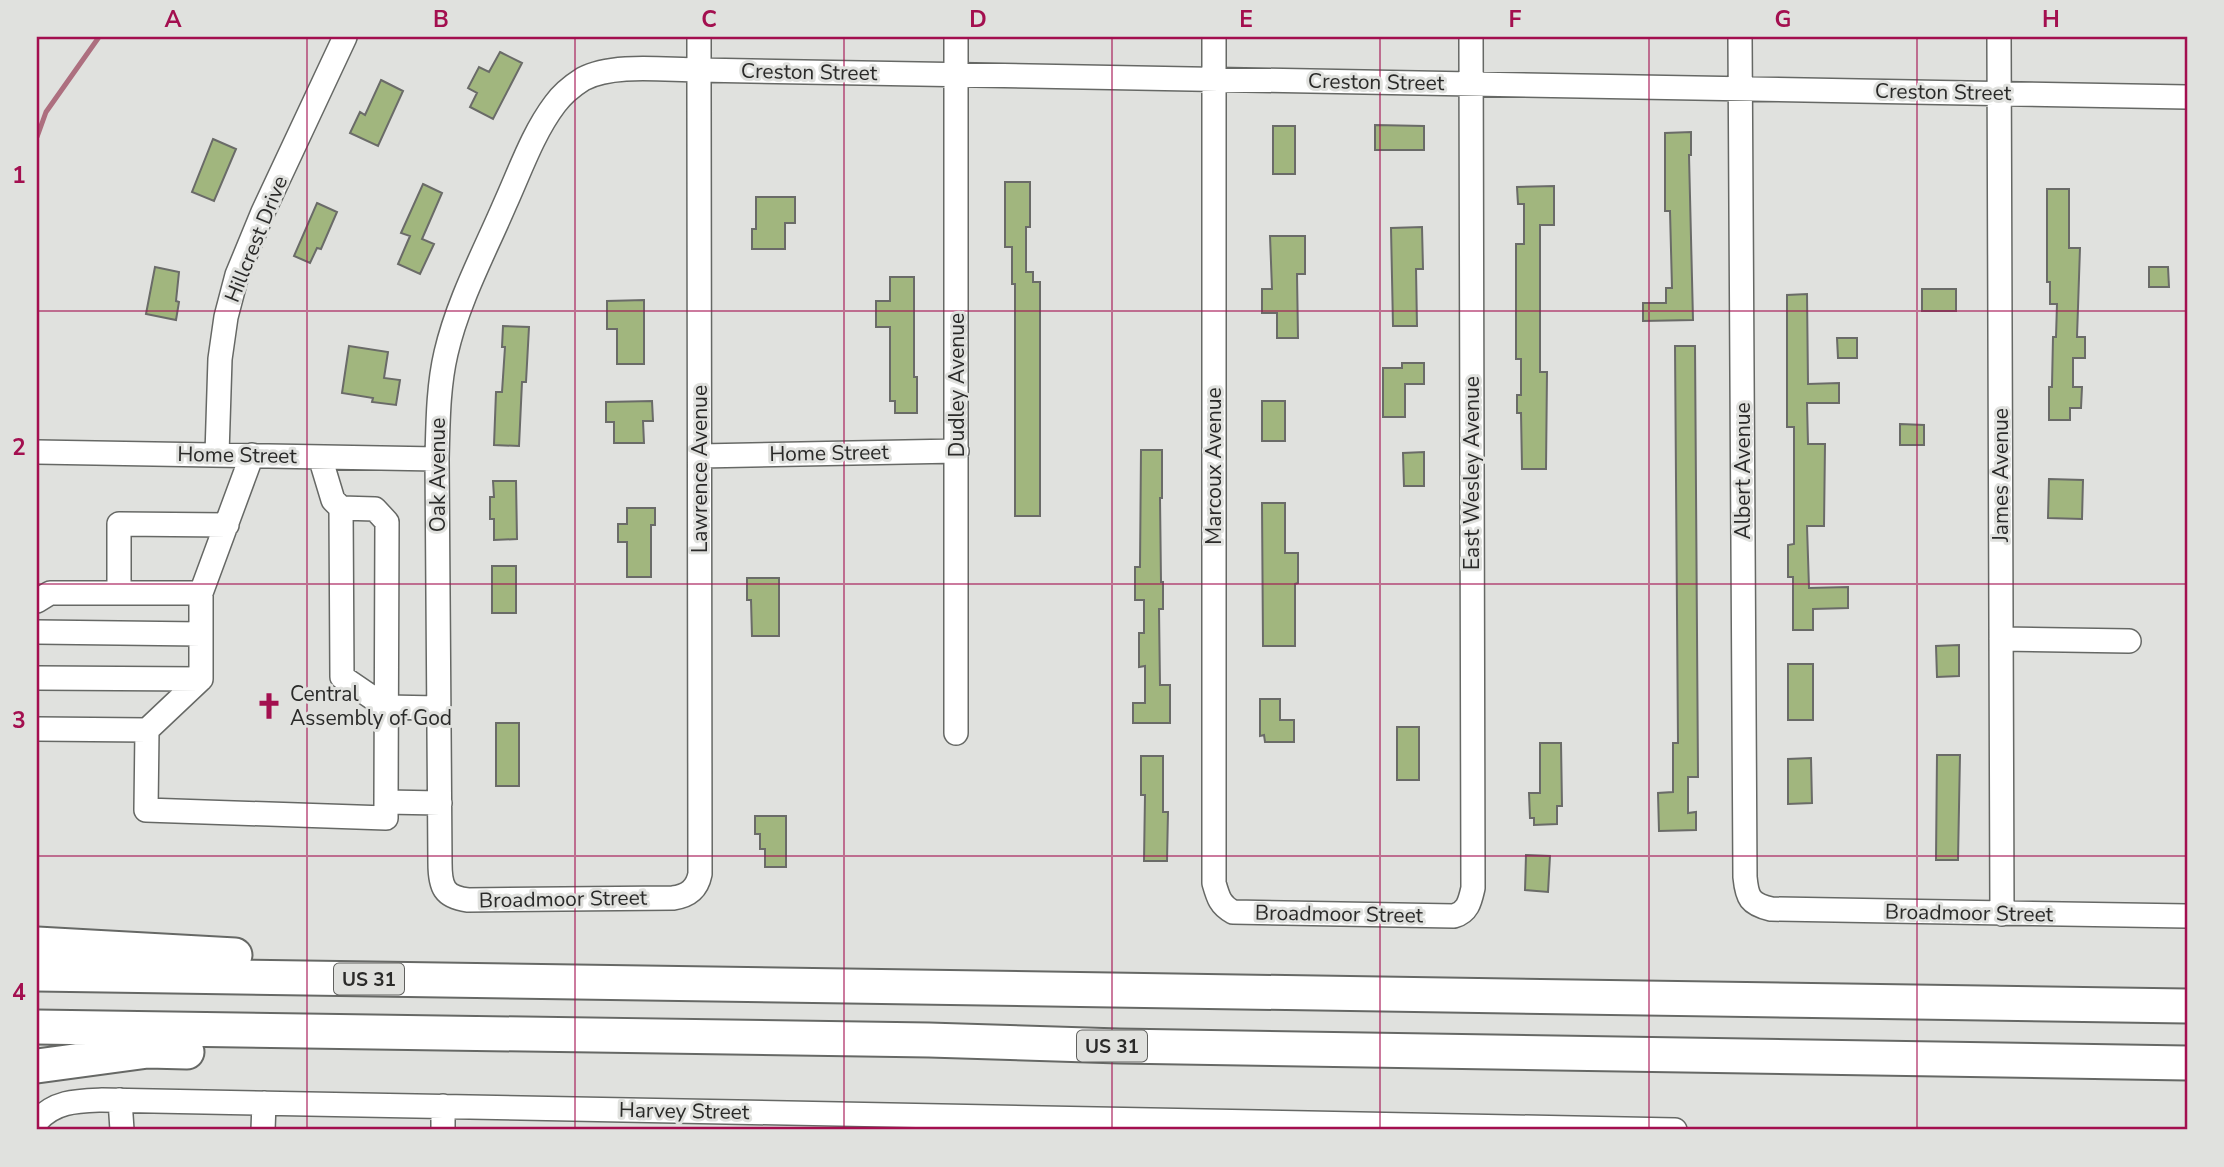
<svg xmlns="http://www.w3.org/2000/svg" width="2224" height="1167" viewBox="0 0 2224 1167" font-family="'Nunito Sans',sans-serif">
<rect width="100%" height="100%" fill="#e0e1de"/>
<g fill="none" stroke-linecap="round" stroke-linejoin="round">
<!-- stream -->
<path stroke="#ad6f7f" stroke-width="5" d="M 37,137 L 46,112 L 99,37"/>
</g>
<!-- building -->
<path fill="#a1b67e" stroke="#6a6b68" stroke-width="2" d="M 500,52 L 522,63 L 493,119 L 470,107 L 477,93 L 468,88 L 479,67 L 489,72 Z
M 381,80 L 403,91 L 378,146 L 350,133 L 360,112 L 365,115 Z
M 1375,125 L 1424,126 L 1424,150 L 1375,150 Z
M 1273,126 L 1295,126 L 1295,174 L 1273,174 Z
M 1691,132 L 1691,155 L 1689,155 L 1693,320 L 1643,321 L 1643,303 L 1666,303 L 1666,288 L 1672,288 L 1670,211 L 1665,211 L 1665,133 Z
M 213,139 L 236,149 L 214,201 L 192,192 Z
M 1005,182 L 1030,182 L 1030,227 L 1026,227 L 1026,272 L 1033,272 L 1033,282 L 1040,282 L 1040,516 L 1015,516 L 1015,284 L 1012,284 L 1012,247 L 1005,247 Z
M 423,184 L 442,193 L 422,239 L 434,244 L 420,274 L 398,264 L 410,236 L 401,233 Z
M 1554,186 L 1554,225 L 1540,225 L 1540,372 L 1547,372 L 1546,469 L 1522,469 L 1521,413 L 1517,413 L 1517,395 L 1521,395 L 1521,359 L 1516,359 L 1516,244 L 1524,244 L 1524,204 L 1518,204 L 1517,187 Z
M 2047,189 L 2069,189 L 2069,248 L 2080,248 L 2077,337 L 2085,337 L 2085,358 L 2073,358 L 2073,387 L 2082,387 L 2081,408 L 2070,408 L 2070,420 L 2049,420 L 2049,387 L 2052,387 L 2053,337 L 2056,337 L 2057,304 L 2050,304 L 2050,282 L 2047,282 Z
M 756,197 L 795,197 L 795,223 L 785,223 L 785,249 L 752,249 L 752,229 L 756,229 Z
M 317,203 L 337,212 L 321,249 L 317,248 L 310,263 L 294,256 Z
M 1422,227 L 1423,269 L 1416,269 L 1417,326 L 1393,326 L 1391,228 Z
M 1270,236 L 1305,236 L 1305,274 L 1297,274 L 1298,338 L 1277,338 L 1277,313 L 1262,313 L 1262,289 L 1272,289 Z
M 155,267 L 179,272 L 176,301 L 179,302 L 176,320 L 146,314 Z
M 2149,267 L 2168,267 L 2169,287 L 2149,287 Z
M 890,277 L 914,277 L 914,377 L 917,377 L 917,413 L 895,413 L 895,401 L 890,401 L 890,327 L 876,327 L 876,301 L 890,301 Z
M 1922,289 L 1956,289 L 1956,311 L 1922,311 Z
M 1807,294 L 1808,384 L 1839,383 L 1839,403 L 1807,403 L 1808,444 L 1825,444 L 1824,526 L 1807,526 L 1809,588 L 1848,587 L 1848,608 L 1813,609 L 1813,630 L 1793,630 L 1793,577 L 1788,577 L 1788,545 L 1794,544 L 1794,427 L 1787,427 L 1787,295 Z
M 644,300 L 644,364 L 617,364 L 617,329 L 607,329 L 607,301 Z
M 503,326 L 529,327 L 526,382 L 522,382 L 519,446 L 494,445 L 496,392 L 502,392 L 505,347 L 502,347 Z
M 1837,338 L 1857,338 L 1857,358 L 1838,358 Z
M 349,346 L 388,352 L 384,378 L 400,380 L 396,405 L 372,402 L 373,398 L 342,393 Z
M 1675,346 L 1695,346 L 1698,777 L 1688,777 L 1688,813 L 1696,812 L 1696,830 L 1659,831 L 1658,793 L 1673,792 L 1673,743 L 1678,743 Z
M 1402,363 L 1424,363 L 1424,384 L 1405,384 L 1405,417 L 1383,417 L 1383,368 L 1402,368 Z
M 652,401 L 653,421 L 643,421 L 644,443 L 614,443 L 614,422 L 606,422 L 606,402 Z
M 1262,401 L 1285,401 L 1285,441 L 1262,441 Z
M 1900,424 L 1924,425 L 1924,445 L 1900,445 Z
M 1141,450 L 1162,450 L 1162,498 L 1160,498 L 1161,582 L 1163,582 L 1163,609 L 1159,609 L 1160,685 L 1170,685 L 1170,723 L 1133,723 L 1133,703 L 1145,703 L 1145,666 L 1139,667 L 1139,633 L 1144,633 L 1144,600 L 1135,600 L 1135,567 L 1140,567 Z
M 1424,452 L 1424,486 L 1404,486 L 1403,453 Z
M 2049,479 L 2083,480 L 2082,519 L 2048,518 Z
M 493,481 L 516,481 L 517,539 L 494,540 L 494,519 L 490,519 L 490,497 L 494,497 Z
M 1262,503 L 1285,503 L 1285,553 L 1298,553 L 1298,583 L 1295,584 L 1295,646 L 1263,646 Z
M 627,508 L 655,508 L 655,525 L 651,525 L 651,577 L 627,577 L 627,542 L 618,542 L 618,524 L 627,524 Z
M 492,566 L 516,566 L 516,613 L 492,613 Z
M 747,578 L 779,578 L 779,636 L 752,636 L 751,600 L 747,600 Z
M 1959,645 L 1959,676 L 1937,677 L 1936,646 Z
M 1788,664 L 1813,664 L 1813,720 L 1788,720 Z
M 1260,699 L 1280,699 L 1280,720 L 1294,720 L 1294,742 L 1265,742 L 1264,735 L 1260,736 Z
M 496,723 L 519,723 L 519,786 L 496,786 Z
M 1397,727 L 1419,727 L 1419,780 L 1397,780 Z
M 1540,743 L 1561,743 L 1562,806 L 1557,806 L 1557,824 L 1534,825 L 1534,818 L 1530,818 L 1529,793 L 1540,793 Z
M 1937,755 L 1960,755 L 1958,860 L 1936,860 Z
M 1141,756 L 1163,756 L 1163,812 L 1168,812 L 1167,861 L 1144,861 L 1145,795 L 1141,795 Z
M 1811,758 L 1812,803 L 1788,804 L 1788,759 Z
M 755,816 L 786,816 L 786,867 L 765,867 L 765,849 L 760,849 L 760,834 L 755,834 Z
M 1526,855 L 1550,856 L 1548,892 L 1525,890 Z"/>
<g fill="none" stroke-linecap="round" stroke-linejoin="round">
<defs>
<path id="minor" d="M 699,37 C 699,56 699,74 699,93 L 700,874 C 697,889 688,896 673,898 L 468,900 C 444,897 440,887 440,863 L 437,459 C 438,424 438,387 446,353 C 458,301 484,253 505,204 C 520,171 533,133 555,104 C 563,93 572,86 583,79 C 613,63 665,70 699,70 L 2187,97
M 1214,37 L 1214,883 C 1218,897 1220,905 1233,912 L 1454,916 C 1468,912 1470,901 1473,888 L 1471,37
M 1740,37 L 1745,877 C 1747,898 1750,904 1771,909 L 2187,916
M 1999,37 L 2002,914
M 37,452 L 437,459
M 217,454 L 220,359 L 226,317 L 237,275 L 263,212 L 345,37
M 252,455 L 201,593 L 201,679 L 147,730 L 146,810 L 386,818 L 386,802 L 387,522 L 375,509 L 341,508 L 342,677 L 386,707 L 439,708
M 700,456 L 957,451
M 320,457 L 333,500 L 341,508
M 119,593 L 119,524 L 227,525
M 37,601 L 50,593 L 201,593
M 37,632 L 201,634
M 2001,639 L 2129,641
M 37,678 L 201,679
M 37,729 L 147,730
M 956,733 L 956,37
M 386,802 L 440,803
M 120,1100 L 122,1130
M 443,1106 L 443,1130
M 37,1121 C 55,1101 77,1101 102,1100 L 1675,1130
M 263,1130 L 264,1103"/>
<path id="highway" d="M 37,944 L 235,955
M 37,974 L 2187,1006
M 37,1027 L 929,1040 L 1119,1046 L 2187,1063
M 37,1066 L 148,1051 L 187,1052"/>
</defs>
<!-- minor casing -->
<use href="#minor" stroke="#666865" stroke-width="26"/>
<!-- highway casing -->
<use href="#highway" stroke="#666865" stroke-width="37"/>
<!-- minor -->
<use href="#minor" stroke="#fff" stroke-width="23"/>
<!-- highway -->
<use href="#highway" stroke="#fff" stroke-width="33"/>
</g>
<!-- grid -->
<path fill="none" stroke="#a30f4f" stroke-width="2" stroke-opacity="0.55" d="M 307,37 L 307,1130M 575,37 L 575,1130M 844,37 L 844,1130M 1112,37 L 1112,1130M 1380,37 L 1380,1130M 1649,37 L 1649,1130M 1917,37 L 1917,1130M 37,311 L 2187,311M 37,584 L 2187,584M 37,856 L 2187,856"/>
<!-- icons -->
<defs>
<symbol id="church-bare" viewBox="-9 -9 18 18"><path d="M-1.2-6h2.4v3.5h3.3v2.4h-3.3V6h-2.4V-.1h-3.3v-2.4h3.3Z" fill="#a30f4f" stroke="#e0e1de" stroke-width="2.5" paint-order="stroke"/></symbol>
</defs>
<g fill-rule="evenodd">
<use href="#church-bare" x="250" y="687" width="38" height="38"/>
</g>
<g text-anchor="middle" stroke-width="6" stroke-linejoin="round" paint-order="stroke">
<!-- shield labels -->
<g fill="#e0e1de" stroke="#61615f" stroke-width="2">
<rect x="334" y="963.5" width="70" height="31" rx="5"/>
<rect x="1077" y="1030.5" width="70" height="31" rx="5"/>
</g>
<g font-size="19" font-weight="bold" fill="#2a2a29">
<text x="369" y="986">US 31</text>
<text x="1112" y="1053">US 31</text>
</g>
<!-- street labels -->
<g font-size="21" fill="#2a2a29" stroke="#e0e1de">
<text transform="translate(809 72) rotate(1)" y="7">Creston Street</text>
<text transform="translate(1376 82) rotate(1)" y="7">Creston Street</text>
<text transform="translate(1943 92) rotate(1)" y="7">Creston Street</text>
<text transform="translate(256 239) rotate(-68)" y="7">Hillcrest Drive</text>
<text transform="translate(957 385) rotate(-90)" y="7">Dudley Avenue</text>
<text transform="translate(829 453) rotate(-1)" y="7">Home Street</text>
<text transform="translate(237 455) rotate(1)" y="7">Home Street</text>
<text transform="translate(1214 466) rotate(-90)" y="7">Marcoux Avenue</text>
<text transform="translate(700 469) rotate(-90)" y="7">Lawrence Avenue</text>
<text transform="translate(1743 471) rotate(-90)" y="7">Albert Avenue</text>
<text transform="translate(1472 473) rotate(-90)" y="7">East Wesley Avenue</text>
<text transform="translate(438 475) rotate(-90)" y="7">Oak Avenue</text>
<text transform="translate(2001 475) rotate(-90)" y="7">James Avenue</text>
<text transform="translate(563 899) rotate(-1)" y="7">Broadmoor Street</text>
<text transform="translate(1969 913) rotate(1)" y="7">Broadmoor Street</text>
<text transform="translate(1339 914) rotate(1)" y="7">Broadmoor Street</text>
<text transform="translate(684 1111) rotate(1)" y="7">Harvey Street</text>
</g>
<!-- poi labels -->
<g font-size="21" fill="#2a2a29" stroke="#e0e1de" text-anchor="start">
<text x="290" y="701">Central<tspan x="290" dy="24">Assembly of God</tspan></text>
</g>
</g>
<!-- border -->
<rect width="2224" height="1167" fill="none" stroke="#e0e1de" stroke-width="77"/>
<rect x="38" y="38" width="2148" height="1090" fill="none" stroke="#a30f4f" stroke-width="2.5"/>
<g font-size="23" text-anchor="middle" font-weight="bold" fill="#a30f4f">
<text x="173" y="27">A</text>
<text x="441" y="27">B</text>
<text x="709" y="27">C</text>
<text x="978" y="27">D</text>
<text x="1246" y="27">E</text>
<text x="1515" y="27">F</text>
<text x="1783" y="27">G</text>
<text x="2051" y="27">H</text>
<text x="19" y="183">1</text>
<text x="19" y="455">2</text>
<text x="19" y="728">3</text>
<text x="19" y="1000">4</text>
</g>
</svg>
